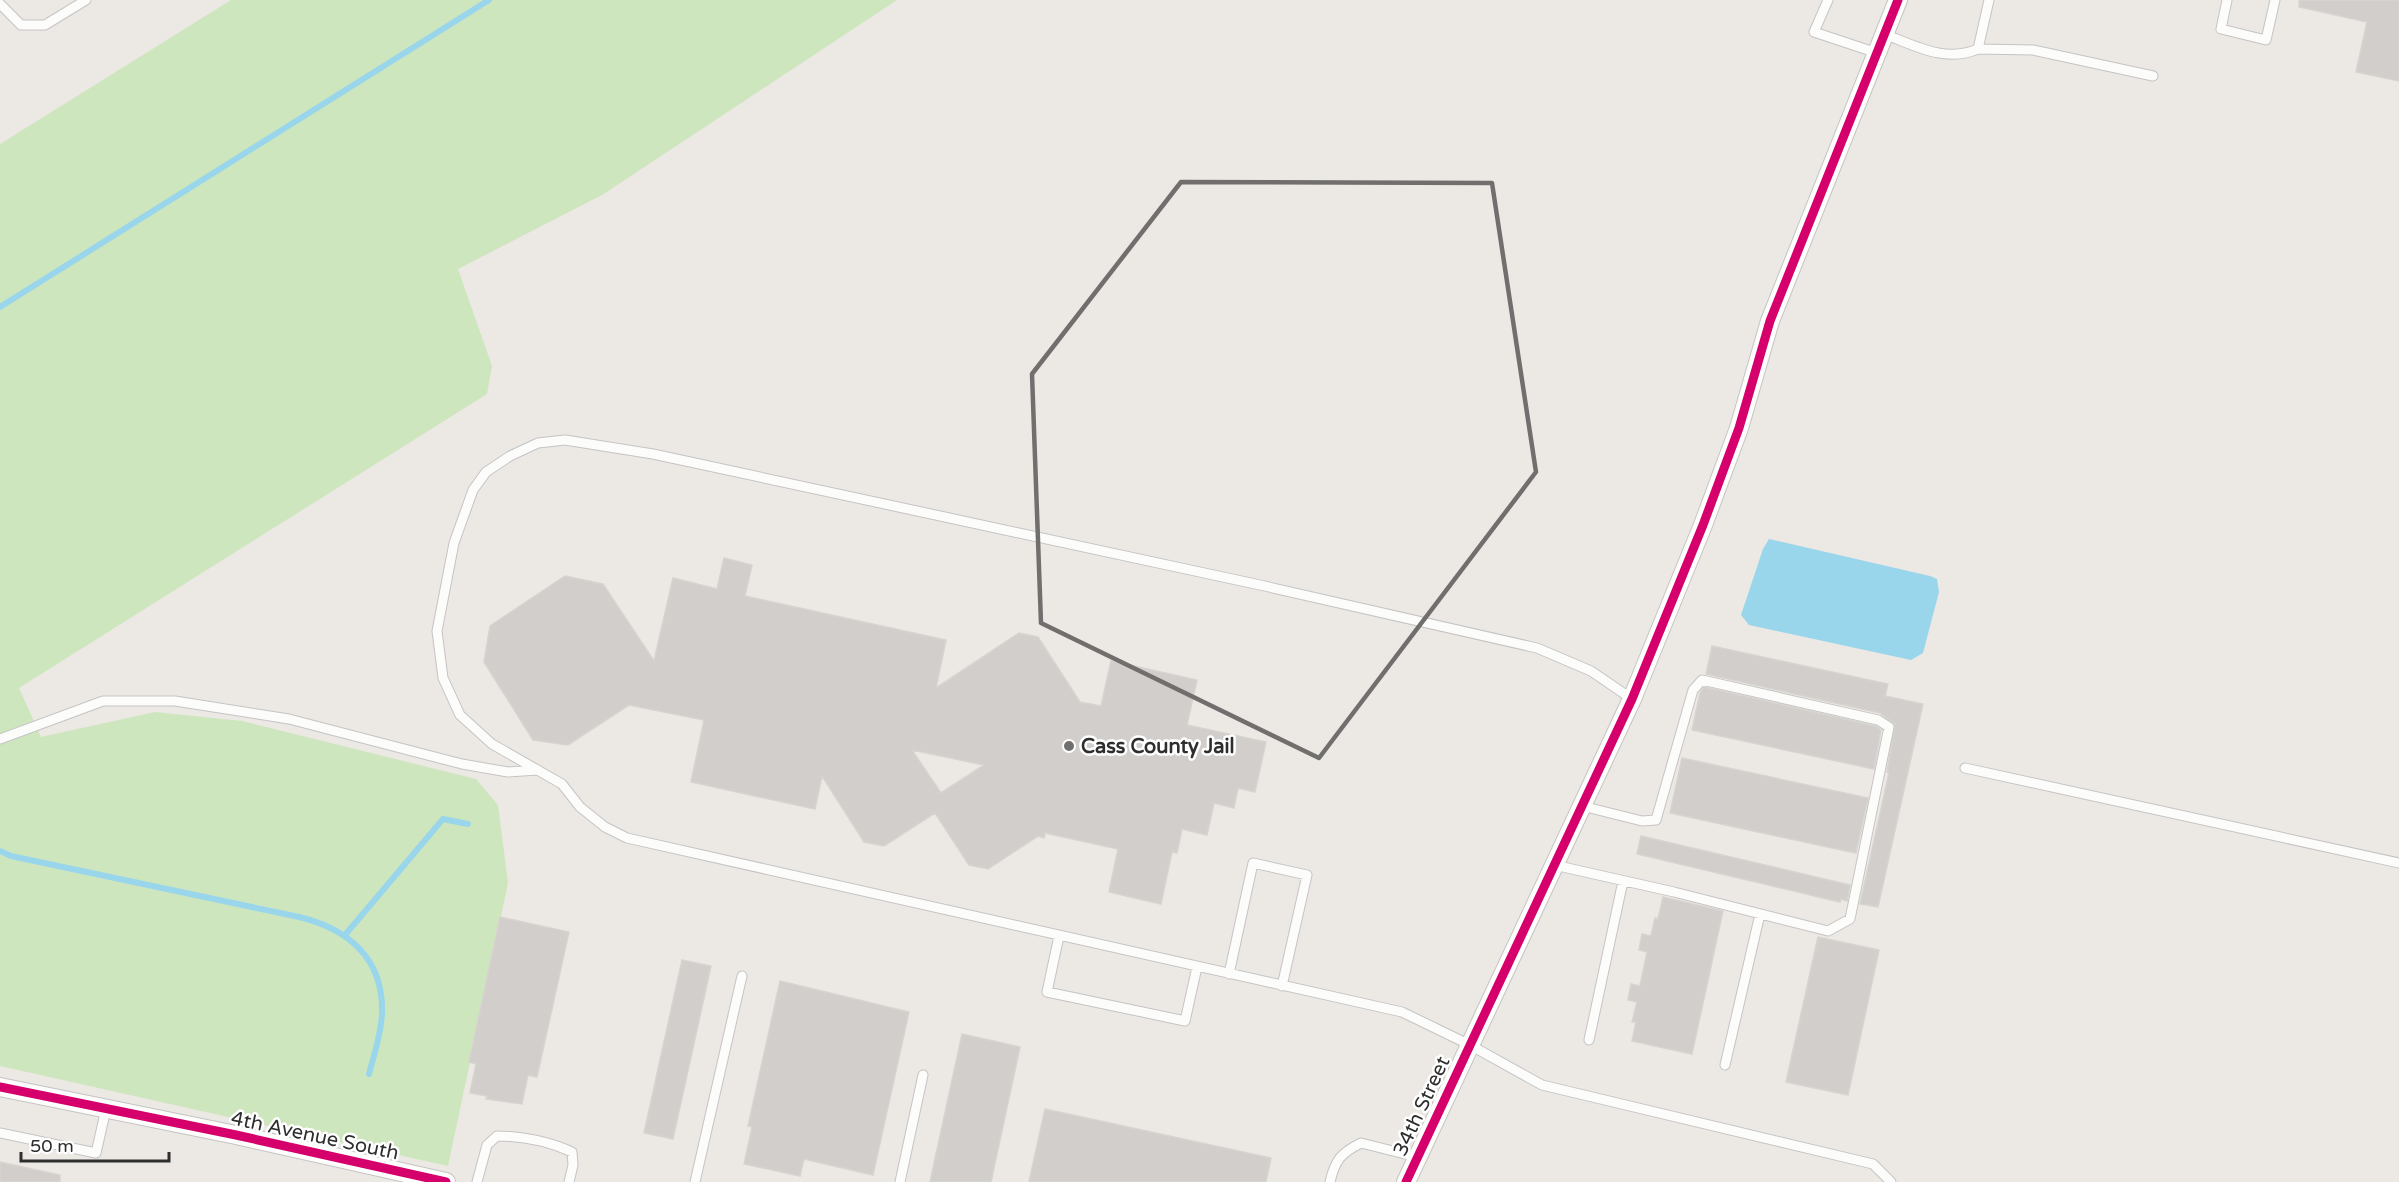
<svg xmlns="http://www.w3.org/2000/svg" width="2399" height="1182" viewBox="0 0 2399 1182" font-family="'Varela Round',sans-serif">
<rect width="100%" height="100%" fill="#ece8e4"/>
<!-- green -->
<path fill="#cee6be" d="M 231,0 L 897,0 L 602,195 L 458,269 L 492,366 L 487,394 L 19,688 L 41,737 L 155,712 L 242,721 L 476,779 L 498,805 L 508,883 L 448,1166 L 0,1066 L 0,144 Z"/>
<!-- water -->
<path fill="#99d6ec" d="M 1769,539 L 1930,576 L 1937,579 L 1939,592 L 1923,653 L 1911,660 L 1749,625 L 1741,615 L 1763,549 Z"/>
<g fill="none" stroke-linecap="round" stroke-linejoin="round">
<!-- stream -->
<path stroke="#99d6ec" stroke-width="6" d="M 0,307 L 489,0
M 0,851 L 11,856 L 299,917 C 349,929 384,959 382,1014 C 381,1034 374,1055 369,1074
M 345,935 L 443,819 L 468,824"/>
</g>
<!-- building -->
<path fill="#d1cecb" stroke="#d7d4d0" stroke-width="1.5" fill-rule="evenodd" d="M 2299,0 L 2399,0 L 2399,81 L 2356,72 L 2367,22 L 2299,7 Z
M 724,558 L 752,565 L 745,596 L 946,640 L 936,688 L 1019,633 L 1038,637 L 1080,702 L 1101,706 L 1111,661 L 1197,680 L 1187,725 L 1266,742 L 1255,792 L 1238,788 L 1234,808 L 1214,803 L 1207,835 L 1182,829 L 1177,853 L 1172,852 L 1161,904 L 1109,892 L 1118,849 L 1045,833 L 1044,838 L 1038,836 L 988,869 L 969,865 L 935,813 L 884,846 L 864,842 L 822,776 L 815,809 L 691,782 L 704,720 L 629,705 L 568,745 L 533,740 L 484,662 L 490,626 L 565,576 L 603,584 L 654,661 L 673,578 L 717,589 ZM 912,750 L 984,765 L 941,793 Z
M 1712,646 L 1888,684 L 1885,696 L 1923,704 L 1878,907 L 1860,904 L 1889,773 L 1887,772 L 1895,724 L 1880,713 L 1706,674 Z
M 1704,687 L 1875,726 L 1881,730 L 1874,769 L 1692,730 L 1700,693 Z
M 1682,758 L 1868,798 L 1856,853 L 1670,813 Z
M 1641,836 L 1850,885 L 1847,901 L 1841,899 L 1840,902 L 1637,854 Z
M 1663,897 L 1723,911 L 1692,1054 L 1632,1041 L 1636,1022 L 1632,1022 L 1637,1002 L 1628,1000 L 1631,984 L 1640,986 L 1647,952 L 1639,950 L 1642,934 L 1651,936 L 1655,918 L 1658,919 Z
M 500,917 L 569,932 L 537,1077 L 528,1075 L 522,1104 L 486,1099 L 487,1096 L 470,1093 L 476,1064 L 469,1062 Z
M 1818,937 L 1879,950 L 1848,1095 L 1786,1082 Z
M 682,960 L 711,966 L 673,1139 L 644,1133 Z
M 780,981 L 909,1012 L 873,1175 L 804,1159 L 800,1176 L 744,1164 L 752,1127 L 748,1126 Z
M 962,1034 L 1020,1047 L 991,1182 L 930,1182 Z
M 1045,1109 L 1271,1158 L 1266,1182 L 1029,1182 Z
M 0,1162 L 60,1175 L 60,1182 L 0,1182 Z"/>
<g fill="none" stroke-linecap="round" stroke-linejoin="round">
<defs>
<path id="lane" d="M 1828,0 L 1814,32 L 1877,53
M 2227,0 L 2221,29 L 2266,40 L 2275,0
M 0,4 L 21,25 L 45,25 L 86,0
M 1884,34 C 1916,46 1945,63 1978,49 L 1989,0
M 1978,49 L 2033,50 L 2153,76
M 1632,699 L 1591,671 L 1537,648 L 1260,585 L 653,454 L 565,440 L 538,443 L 510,456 L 486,472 L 473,490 L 454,543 L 437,631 L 443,678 L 460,715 L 492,744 L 562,784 L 580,807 L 605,827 L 627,838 L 1402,1012 L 1470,1045 L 1542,1085 L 1873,1164 L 1891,1182
M 0,739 L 103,701 L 175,701 L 289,719 L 462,764 L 508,772 L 538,770
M 1965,768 L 2399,863
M 1554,865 L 1674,892 L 1828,931 L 1850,919 L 1889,727 L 1878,720 L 1702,680 L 1693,690 L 1656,820 L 1642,821 L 1582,806
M 1059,936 L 1047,992 L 1185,1021 L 1197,967
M 1229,974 L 1253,863 L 1307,875 L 1282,986
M 1589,1040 L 1623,881
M 1725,1065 L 1760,914
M 0,1133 L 96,1153 L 106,1109
M 477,1182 L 487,1145 L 497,1136 C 522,1136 550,1142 572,1152 L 573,1165 L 569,1182
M 695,1182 L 742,976
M 900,1182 L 923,1075
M 1330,1182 C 1335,1160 1341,1153 1361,1143 L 1417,1157"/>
<path id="street" d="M 0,1087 L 236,1135 L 446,1182
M 1406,1182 L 1632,699 L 1703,525 L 1739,428 L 1770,321 L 1898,0"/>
</defs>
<!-- lane casing -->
<use href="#lane" stroke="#c5c4c5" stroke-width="11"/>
<!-- street casing -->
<use href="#street" stroke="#c5c4c5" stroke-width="20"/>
<!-- lane -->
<use href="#lane" stroke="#fcfcfb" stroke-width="9"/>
<!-- street -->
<use href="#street" stroke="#fcfcfb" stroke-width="18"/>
<defs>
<path id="cycleway" d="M 0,1087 L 236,1135 L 446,1182
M 1406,1182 L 1632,699 L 1703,525 L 1739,428 L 1770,321 L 1898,0"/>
</defs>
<!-- cycleway casing -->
<use href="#cycleway" stroke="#fff" stroke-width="13"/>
<!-- cycleway -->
<use href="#cycleway" stroke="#d6006c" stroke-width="9"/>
</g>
<!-- marked area -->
<path fill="none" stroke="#706f6e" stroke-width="4.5" stroke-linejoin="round" d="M 1181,182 L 1492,183 L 1536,472 L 1319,758 L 1041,623 L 1032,374 Z"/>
<!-- markers -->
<circle fill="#706f6e" stroke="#fff" stroke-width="2" cx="1069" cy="746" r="6"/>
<g text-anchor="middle" stroke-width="5" stroke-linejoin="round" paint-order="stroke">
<!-- poi labels -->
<g font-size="20" font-weight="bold" fill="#2e2e2e" stroke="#fff" text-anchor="start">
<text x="1081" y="753">Cass County Jail</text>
</g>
<!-- street labels -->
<g font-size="20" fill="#2e2e2e" stroke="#fff">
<text transform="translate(1421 1106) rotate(-65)" y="7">34th Street</text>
<text transform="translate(315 1135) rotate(12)" y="7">4th Avenue South</text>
</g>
</g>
<!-- scale -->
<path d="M21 1152v9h148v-9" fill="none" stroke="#2e2e2e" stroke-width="3"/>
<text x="30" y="1152" font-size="18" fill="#2e2e2e" stroke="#ffffff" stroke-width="4.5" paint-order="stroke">50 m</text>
</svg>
